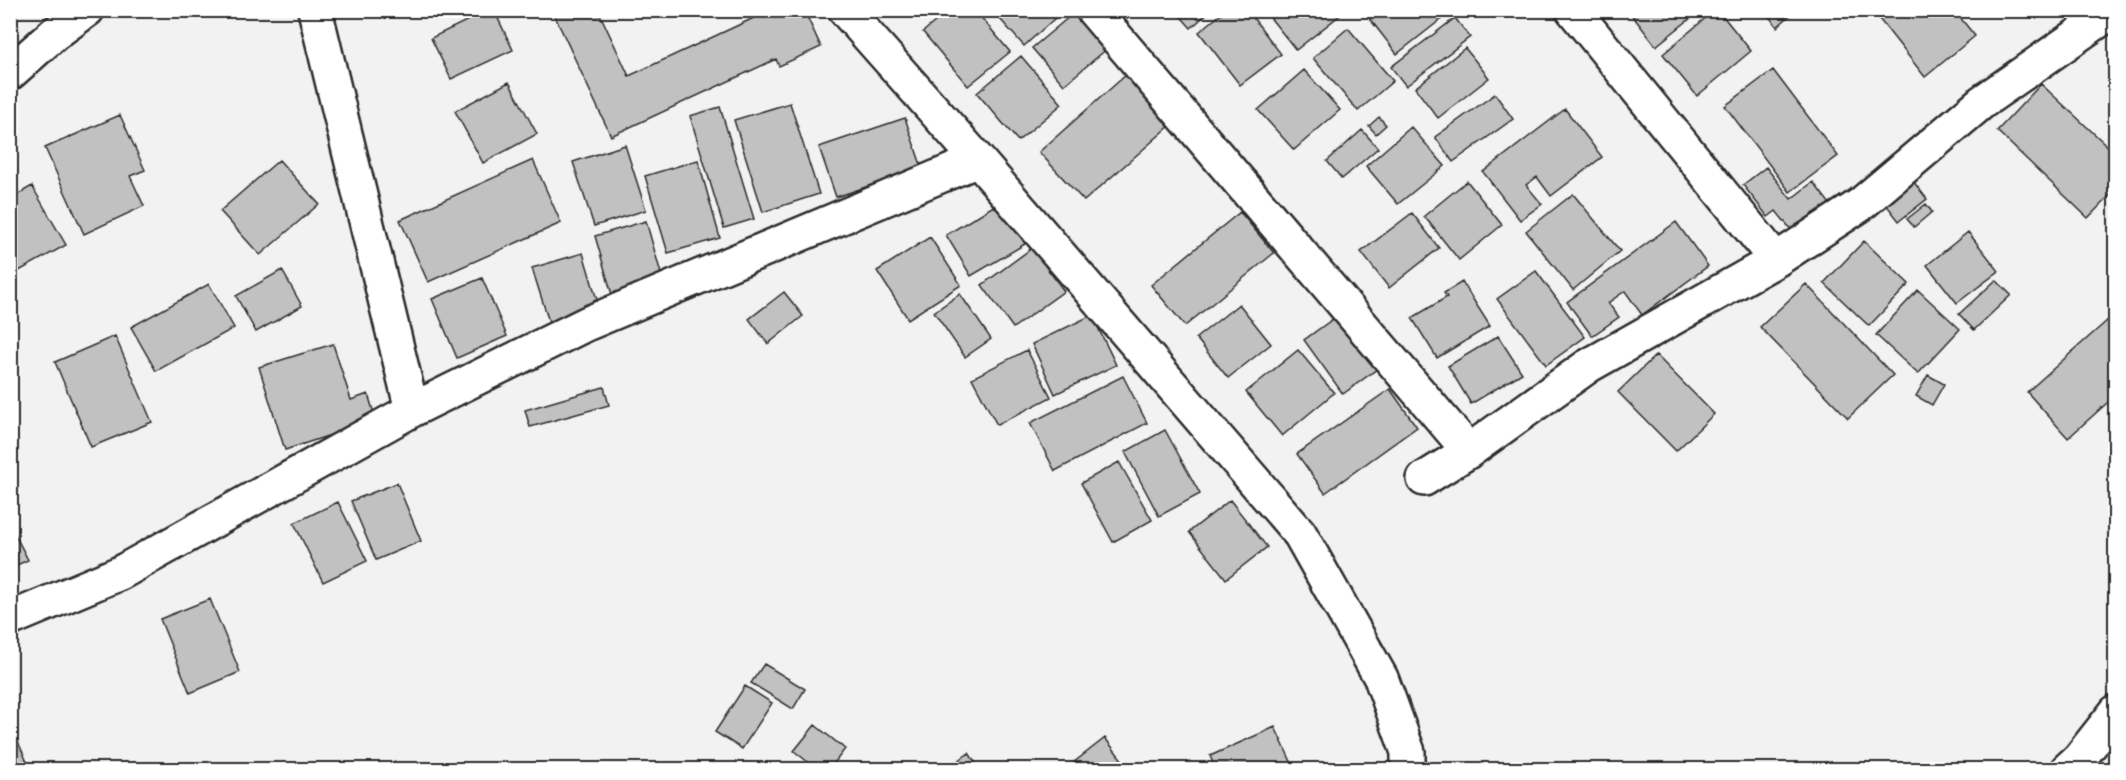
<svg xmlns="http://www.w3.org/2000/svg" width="2126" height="780" viewBox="0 0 2126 780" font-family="Sriracha,sans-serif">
<rect width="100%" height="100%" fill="#f2f2f2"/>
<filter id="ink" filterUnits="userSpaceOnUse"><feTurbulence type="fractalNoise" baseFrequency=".0167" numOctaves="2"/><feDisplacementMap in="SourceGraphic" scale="12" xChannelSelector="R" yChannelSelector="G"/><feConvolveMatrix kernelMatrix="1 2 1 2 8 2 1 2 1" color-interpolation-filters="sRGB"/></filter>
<g filter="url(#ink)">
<!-- building -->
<path fill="#c1c1c1" stroke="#2b2b2b" stroke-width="1.5" d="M 489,10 L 494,10 L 513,50 L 451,79 L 431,38 Z
M 552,10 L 598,10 L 629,76 L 758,16 L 756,10 L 804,10 L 821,47 L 779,66 L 776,59 L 611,136 Z
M 949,10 L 975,10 L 1010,52 L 968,86 L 923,32 Z
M 992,10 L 1064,10 L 1024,46 Z
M 1175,10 L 1211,10 L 1191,28 Z
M 1226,10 L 1247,10 L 1281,54 L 1240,85 L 1199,32 Z
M 1264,10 L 1337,10 L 1340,15 L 1296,50 Z
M 1370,10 L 1453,10 L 1397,54 L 1366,14 Z
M 1628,10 L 1701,10 L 1656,46 Z
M 1715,10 L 1718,10 L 1751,51 L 1697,96 L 1663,54 Z
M 1764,10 L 1796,10 L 1777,27 Z
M 1872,10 L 1954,10 L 1975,36 L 1925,77 Z
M 1076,11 L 1108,48 L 1064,85 L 1032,48 Z
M 1455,18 L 1470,37 L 1406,86 L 1391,67 Z
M 1348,28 L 1393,81 L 1358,111 L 1313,58 Z
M 1465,48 L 1489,78 L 1438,118 L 1415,88 Z
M 1021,56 L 1062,104 L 1018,141 L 977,93 Z
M 1304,70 L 1340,110 L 1294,150 L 1258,110 Z
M 1773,70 L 1838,156 L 1790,192 L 1725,106 Z
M 1127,74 L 1171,125 L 1084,201 L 1039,152 Z
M 509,82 L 537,134 L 483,163 L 455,111 Z
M 2041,84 L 2116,154 L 2116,189 L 2088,218 L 1997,131 Z
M 1495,94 L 1513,119 L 1453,162 L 1435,137 Z
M 790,103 L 819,194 L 763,212 L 734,120 Z
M 720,107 L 754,219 L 724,228 L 690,116 Z
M 1565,109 L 1602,157 L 1551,196 L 1537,177 L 1526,185 L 1542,204 L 1520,220 L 1483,172 Z
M 120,115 L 145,170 L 130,176 L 144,206 L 84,234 L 45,148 Z
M 1379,117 L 1386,125 L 1376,134 L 1369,126 Z
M 905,118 L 922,168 L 836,197 L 819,147 Z
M 1411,127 L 1445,166 L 1398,204 L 1366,166 Z
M 1362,130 L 1378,148 L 1342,179 L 1327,161 Z
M 625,145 L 646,210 L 594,226 L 573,162 Z
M 279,160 L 319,204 L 260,255 L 220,211 Z
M 533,160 L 561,223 L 428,282 L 400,220 Z
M 698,160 L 720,238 L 668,253 L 645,176 Z
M 1766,167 L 1791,199 L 1813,182 L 1830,204 L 1793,232 L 1776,211 L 1768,217 L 1743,185 Z
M 1467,181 L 1502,225 L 1459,260 L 1424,216 Z
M 1913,181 L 1927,199 L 1899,221 L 1885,203 Z
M 32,186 L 66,245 L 10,276 L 10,199 Z
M 1573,194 L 1620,251 L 1573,290 L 1526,231 Z
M 1000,202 L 1025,244 L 971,276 L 946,235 Z
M 1926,204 L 1932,212 L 1914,227 L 1907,219 Z
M 1240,212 L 1274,253 L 1185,326 L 1151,285 Z
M 1412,213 L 1439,248 L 1389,288 L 1361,252 Z
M 646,221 L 664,284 L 613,298 L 595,236 Z
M 1676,222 L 1708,266 L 1642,315 L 1625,291 L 1608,303 L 1619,317 L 1592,336 L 1567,302 Z
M 1968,232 L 1999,271 L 1957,303 L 1927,265 Z
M 930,237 L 961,285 L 908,319 L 877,271 Z
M 1864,241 L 1909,284 L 1869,326 L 1824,283 Z
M 1032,248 L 1064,291 L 1013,328 L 982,285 Z
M 583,253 L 600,310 L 550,325 L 532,268 Z
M 282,270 L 302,306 L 256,332 L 236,296 Z
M 1536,271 L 1585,337 L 1546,365 L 1497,299 Z
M 482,278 L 507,336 L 457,358 L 432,299 Z
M 1996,280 L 2011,295 L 1974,330 L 1959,314 Z
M 1462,282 L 1490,326 L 1437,358 L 1412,318 L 1447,297 L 1444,293 Z
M 209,284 L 234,328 L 156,371 L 131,327 Z
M 1806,284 L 1893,375 L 1848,418 L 1760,327 Z
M 1918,290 L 1960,329 L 1918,374 L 1876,335 Z
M 784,292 L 803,316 L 768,344 L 749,319 Z
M 960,294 L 991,339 L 965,357 L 934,312 Z
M 1239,304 L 1271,344 L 1228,378 L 1196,338 Z
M 1341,313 L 1381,366 L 1343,394 L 1304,340 Z
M 1092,315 L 1116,365 L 1055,394 L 1032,344 Z
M 2108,320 L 2116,329 L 2116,395 L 2068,438 L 2027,392 Z
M 115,336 L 152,422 L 91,447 L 55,362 Z
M 1498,336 L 1522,373 L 1471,404 L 1448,366 Z
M 333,344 L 351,400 L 368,394 L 376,420 L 285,450 L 259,367 Z
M 1027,350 L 1051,397 L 997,425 L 972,378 Z
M 1298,350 L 1334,393 L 1282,436 L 1246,392 Z
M 1656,355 L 1714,414 L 1676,451 L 1618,392 Z
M 1928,375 L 1944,384 L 1932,405 L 1916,396 Z
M 1123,376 L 1147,423 L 1055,471 L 1030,423 Z
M 604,387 L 609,405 L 530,427 L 525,410 Z
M 1390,389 L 1417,427 L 1325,493 L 1297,454 Z
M 1165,430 L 1200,494 L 1159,516 L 1125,452 Z
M 1119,462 L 1152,520 L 1113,542 L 1081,483 Z
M 397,483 L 421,541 L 376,560 L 351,501 Z
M 1230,500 L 1267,547 L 1226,579 L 1189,532 Z
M 338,502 L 367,561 L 323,582 L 294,523 Z
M 10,525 L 28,560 L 10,568 Z
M 210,599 L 240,672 L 190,693 L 160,619 Z
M 764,664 L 805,689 L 793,709 L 751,683 Z
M 745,686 L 772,703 L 742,749 L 715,732 Z
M 10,724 L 28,764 L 14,770 L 10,770 Z
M 815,725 L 845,749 L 829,770 L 818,770 L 794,751 Z
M 1275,727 L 1294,768 L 1216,770 L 1210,756 Z
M 1105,738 L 1130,770 L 1064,770 Z
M 969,753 L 980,770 L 945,770 Z"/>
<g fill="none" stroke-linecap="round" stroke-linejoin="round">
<defs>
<path id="street" d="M 315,10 L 412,410
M 845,10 L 978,160 L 1300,534 L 1381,678 L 1408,752 L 1408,770
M 1093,10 L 1469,451
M 1573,10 L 1776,260
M 10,73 L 54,34 L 87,10
M 1424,479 L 1469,451 L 1588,366 L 1776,260 L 1860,205 L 1982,102 L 2114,10
M 10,619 L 120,573 L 412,410 L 586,324 L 978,160
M 2067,770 L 2079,759 L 2116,712"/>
</defs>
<!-- street casing -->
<use href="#street" stroke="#2b2b2b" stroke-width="38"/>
<!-- street -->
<use href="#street" stroke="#fff" stroke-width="33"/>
</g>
</g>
<!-- margin -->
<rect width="2126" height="780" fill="none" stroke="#fff" stroke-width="36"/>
<rect x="18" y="18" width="2090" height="744" fill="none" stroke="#2b2b2b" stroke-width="2" filter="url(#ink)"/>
</svg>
